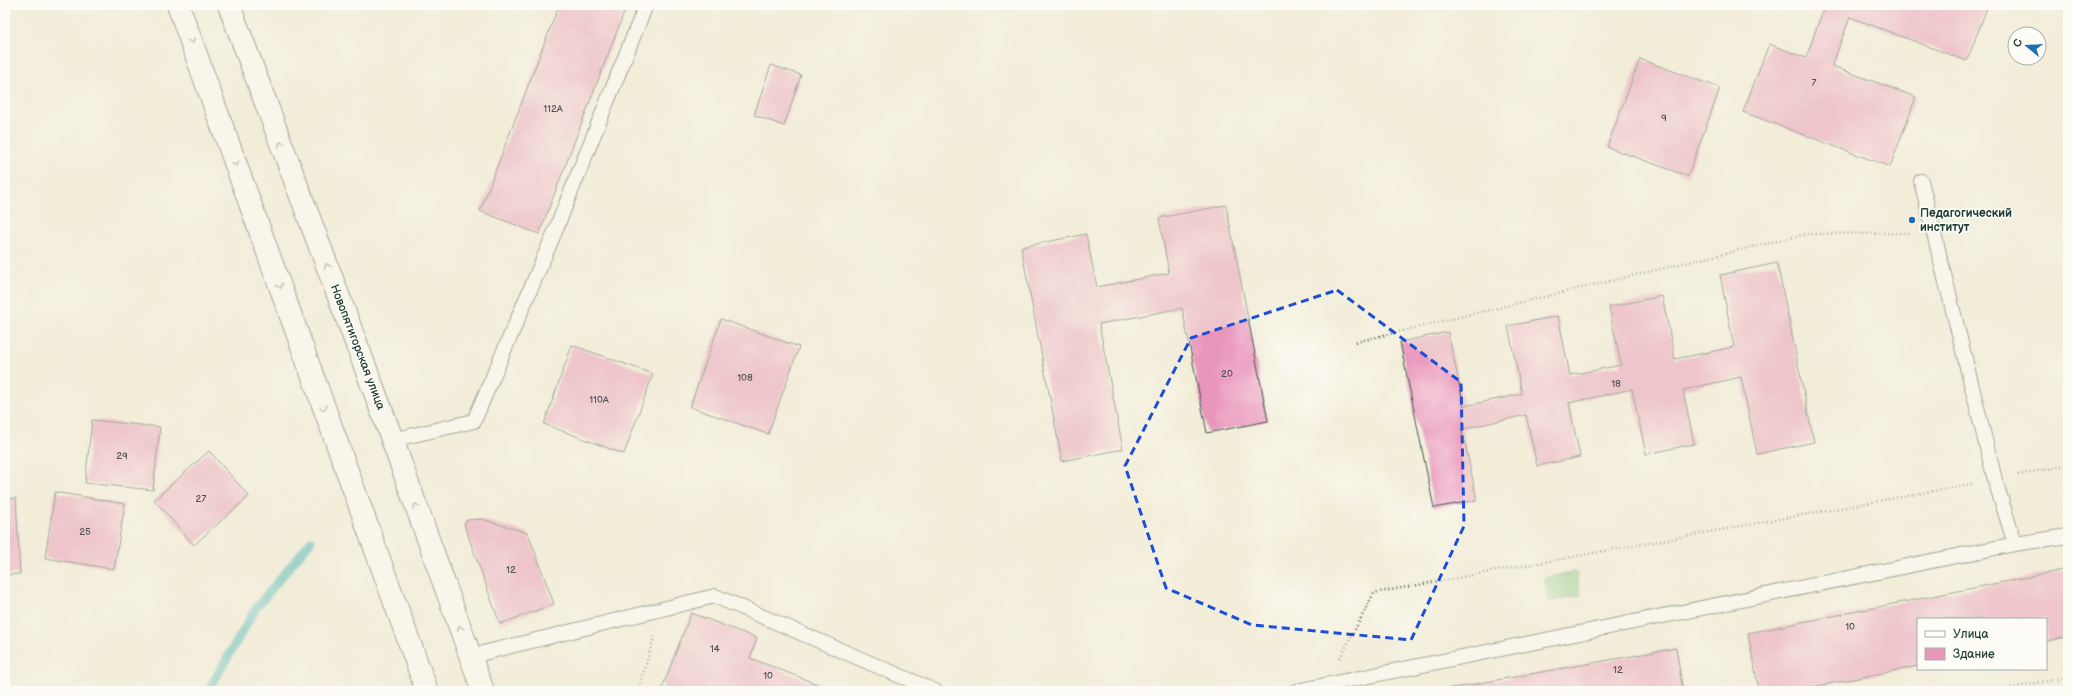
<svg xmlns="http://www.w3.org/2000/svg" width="2073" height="696" viewBox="0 0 2073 696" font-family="'Balsamiq Sans',sans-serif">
<rect width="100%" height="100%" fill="#fdfcf7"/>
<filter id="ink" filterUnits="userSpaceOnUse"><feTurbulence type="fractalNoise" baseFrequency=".025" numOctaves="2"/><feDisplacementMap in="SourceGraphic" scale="8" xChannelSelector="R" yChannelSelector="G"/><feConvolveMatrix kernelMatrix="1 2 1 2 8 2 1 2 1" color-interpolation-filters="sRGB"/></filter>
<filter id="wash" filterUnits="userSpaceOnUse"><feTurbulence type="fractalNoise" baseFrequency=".012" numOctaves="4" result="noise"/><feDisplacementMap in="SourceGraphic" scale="16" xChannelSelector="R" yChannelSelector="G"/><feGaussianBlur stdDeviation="0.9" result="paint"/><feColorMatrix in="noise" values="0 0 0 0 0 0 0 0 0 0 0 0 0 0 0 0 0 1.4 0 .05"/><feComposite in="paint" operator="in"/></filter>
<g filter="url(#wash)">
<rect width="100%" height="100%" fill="#f2edd8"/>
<!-- green -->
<path fill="#85c882" stroke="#52825b" d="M 1576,571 L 1581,595 L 1549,602 L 1544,578 Z"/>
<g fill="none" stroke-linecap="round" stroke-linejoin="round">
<!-- stream -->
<path stroke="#42b3ba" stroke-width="9" d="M 208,691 L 256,608 L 311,541"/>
</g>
<g id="blocks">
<!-- building -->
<path fill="#e996bb" d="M 559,5 L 627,5 L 539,234 L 480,211 Z
M 1811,5 L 1988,5 L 1967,61 L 1850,17 L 1832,66 L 1916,97 L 1890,167 L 1743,112 L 1769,44 L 1806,58 L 1823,10 Z
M 1640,59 L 1720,88 L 1688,176 L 1607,147 Z
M 771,65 L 801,75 L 784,126 L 754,115 Z
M 1226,205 L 1268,421 L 1207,433 L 1182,308 L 1099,324 L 1123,449 L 1062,461 L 1021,247 L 1086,234 L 1097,287 L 1169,273 L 1159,218 Z
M 1777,263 L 1814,442 L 1757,454 L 1741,377 L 1683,390 L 1694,444 L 1646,454 L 1632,389 L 1569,403 L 1580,457 L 1537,466 L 1526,415 L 1462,429 L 1477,500 L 1434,508 L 1400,342 L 1448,332 L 1464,406 L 1522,394 L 1508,326 L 1558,316 L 1570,375 L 1621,365 L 1609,307 L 1662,296 L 1675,359 L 1734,347 L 1720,275 Z
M 721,319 L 799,347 L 768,434 L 690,407 Z
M 572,345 L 653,374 L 624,454 L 544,424 Z
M 92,420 L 160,427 L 153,490 L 85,483 Z
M 209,451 L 249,496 L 194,545 L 154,500 Z
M 55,492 L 125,504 L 114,569 L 45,558 Z
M 16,498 L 20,574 L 5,575 L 5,499 Z
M 482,519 L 528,533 L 554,604 L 500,624 L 464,524 L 467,520 Z
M 2068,569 L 2068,637 L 2046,641 L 2046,619 L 1918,619 L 1918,666 L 1793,691 L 1759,691 L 1748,633 Z
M 691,613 L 757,638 L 750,658 L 835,691 L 661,691 Z
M 1676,648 L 1683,691 L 1441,691 L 1441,690 Z"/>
</g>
</g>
<g filter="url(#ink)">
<use href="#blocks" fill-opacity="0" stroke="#3f574d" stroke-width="1"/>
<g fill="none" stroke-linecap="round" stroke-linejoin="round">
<defs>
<path id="service" d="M 1921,181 L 1995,480 L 2015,544 L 2068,536
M 392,440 L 474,421 L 554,234 L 646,5
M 471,656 L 715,596 L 935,691
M 1296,691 L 2015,544"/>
<path id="tertiary" d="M 178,5 L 427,691
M 229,5 L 384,417 L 483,691"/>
</defs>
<!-- service casing -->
<use href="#service" stroke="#3f574d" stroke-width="16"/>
<!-- tertiary casing -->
<use href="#tertiary" stroke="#3f574d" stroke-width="24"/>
<!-- path -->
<path stroke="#3f574d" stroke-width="2.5" stroke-dasharray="1 3" stroke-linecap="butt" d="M 1356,342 L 1806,234 L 1909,233
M 2018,475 L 2068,465
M 1340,658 L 1374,593 L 1972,484
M 638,691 L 655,634
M 1995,691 L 2068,677"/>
<!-- service -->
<use href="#service" stroke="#fff" stroke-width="14"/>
<!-- tertiary -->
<use href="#tertiary" stroke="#fff" stroke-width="22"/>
</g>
<!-- one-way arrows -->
<defs><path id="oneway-chevron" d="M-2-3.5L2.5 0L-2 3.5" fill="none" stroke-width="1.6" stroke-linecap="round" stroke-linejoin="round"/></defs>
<g stroke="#8f9e9a">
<use href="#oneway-chevron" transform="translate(192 41) rotate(69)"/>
<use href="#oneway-chevron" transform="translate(281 144) rotate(-111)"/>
<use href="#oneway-chevron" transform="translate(236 164) rotate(71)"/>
<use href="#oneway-chevron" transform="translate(327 266) rotate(-111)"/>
<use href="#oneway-chevron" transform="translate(280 286) rotate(70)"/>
<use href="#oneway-chevron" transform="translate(324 408) rotate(70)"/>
<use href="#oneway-chevron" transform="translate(416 506) rotate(-110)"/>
<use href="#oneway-chevron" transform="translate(460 628) rotate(-110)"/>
</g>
</g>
<!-- marked area -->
<path d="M0 0H2073V696H0ZM 1337,290 L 1461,382 L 1464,526 L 1411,640 L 1252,625 L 1166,588 L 1125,466 L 1191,338 Z" fill="#f2edd8" fill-opacity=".55" fill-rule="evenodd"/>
<path fill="none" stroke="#1d4ed8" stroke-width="3" stroke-dasharray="8 5" stroke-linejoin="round" d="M 1337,290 L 1461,382 L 1464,526 L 1411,640 L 1252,625 L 1166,588 L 1125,466 L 1191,338 Z"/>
<!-- markers -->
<circle fill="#1f6fb2" stroke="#fdfcf7" stroke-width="1.5" cx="1912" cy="220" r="4"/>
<g text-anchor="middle" stroke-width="3.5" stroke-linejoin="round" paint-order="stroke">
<!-- number labels -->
<g font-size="10" fill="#525356">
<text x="1814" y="86">7</text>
<text x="553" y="112">112А</text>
<text x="1664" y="121">9</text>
<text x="1227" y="377">20</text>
<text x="745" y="381">108</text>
<text x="1616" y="387">18</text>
<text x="599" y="403">110А</text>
<text x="122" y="459">29</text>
<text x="201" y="502">27</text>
<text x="85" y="535">25</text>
<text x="511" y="573">12</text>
<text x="1850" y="630">10</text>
<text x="715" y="652">14</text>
<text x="1618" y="673">12</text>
<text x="768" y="679">10</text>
</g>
<!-- poi labels -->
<g font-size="12" font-weight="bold" fill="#1f3d34" stroke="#fdfcf7" text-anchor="start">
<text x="1920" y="217">Педагогический<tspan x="1920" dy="14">институт</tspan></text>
</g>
<!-- street labels -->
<g font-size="12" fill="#1f3d34" stroke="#fdfcf7">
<text transform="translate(358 347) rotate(69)" y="4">Новопятигорская улица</text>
</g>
</g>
<!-- margin -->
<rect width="2073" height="696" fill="none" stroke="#fdfcf7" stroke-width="20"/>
<!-- legend -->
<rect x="1917" y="618" width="130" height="52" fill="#fdfcf7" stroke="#a4b0a9"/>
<rect x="1925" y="631" width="20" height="6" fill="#ffffff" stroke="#a4b0a9"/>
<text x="1953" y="638" font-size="12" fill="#1f3d34">Улица</text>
<rect x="1925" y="648" width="20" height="12" fill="#e996bb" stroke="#a4b0a9"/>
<text x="1953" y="658" font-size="12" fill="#1f3d34">Здание</text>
<!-- north arrow -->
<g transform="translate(2027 46) rotate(288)"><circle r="19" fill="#fdfcf7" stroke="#a4b0a9"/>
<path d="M0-3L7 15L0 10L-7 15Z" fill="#1f6fb2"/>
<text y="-6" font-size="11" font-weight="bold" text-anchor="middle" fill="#1f3d34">С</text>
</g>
</svg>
